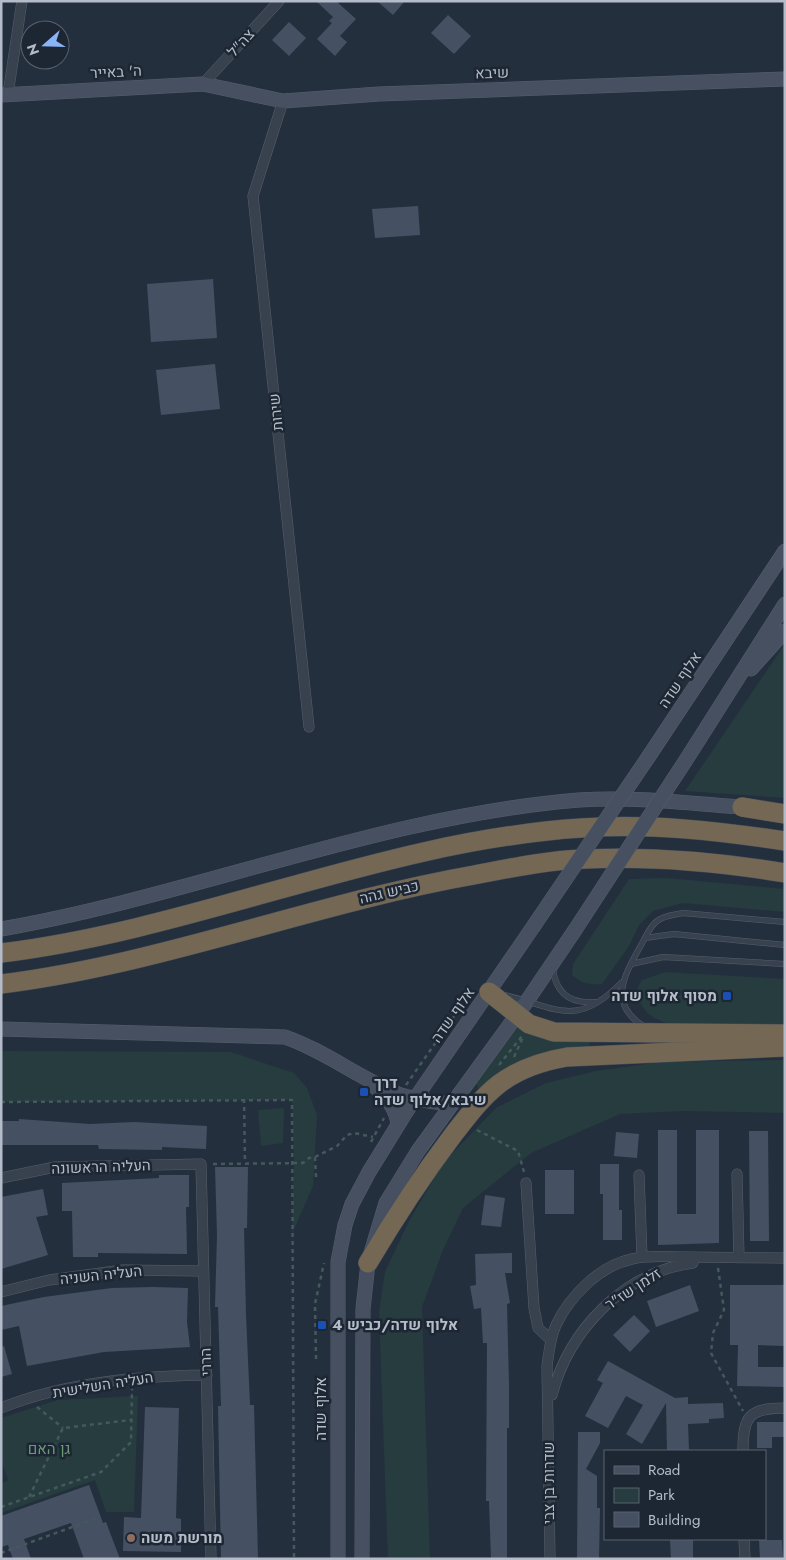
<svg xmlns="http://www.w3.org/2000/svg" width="786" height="1560" viewBox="0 0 786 1560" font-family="Jost,Heebo,sans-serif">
<rect width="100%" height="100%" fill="#242f3e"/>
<!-- green -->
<path fill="#263c3f" d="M 785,644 L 785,798 L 685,791 Z
M 666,878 L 785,889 L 785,912 L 683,903 L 653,911 L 639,925 L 629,946 L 602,984 C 590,985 582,984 572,975 L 573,964 L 629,879 Z
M 665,972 L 785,979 L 785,1025 L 672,1024 C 654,1021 640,1011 636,991 L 642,980 Z
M 517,1026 L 589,1039 L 590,1050 L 481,1093 L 476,1084 Z
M 1,1051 L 231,1052 L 294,1073 L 307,1088 L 317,1115 L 313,1186 L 292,1234 L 294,1163 L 292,1100 L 1,1102 Z
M 785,1060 L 785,1113 L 681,1111 L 620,1114 L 531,1153 L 463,1208 L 443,1250 L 422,1307 L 430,1559 L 388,1559 L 379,1312 L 385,1272 L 409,1221 L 444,1162 L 496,1108 L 546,1083 L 596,1071 L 660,1062 Z
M 284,1108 L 283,1143 L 261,1146 L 258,1110 Z
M 138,1396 L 134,1512 L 106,1512 L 95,1480 L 1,1513 L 1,1483 L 8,1480 L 1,1460 L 1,1418 L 58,1400 Z"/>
<!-- building -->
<path fill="#455162" d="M 316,1 L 336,1 L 356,19 L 340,36 L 347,42 L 335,56 L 317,39 L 332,23 L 329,21 L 333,17 Z
M 377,1 L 405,1 L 393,15 Z
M 448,15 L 471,36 L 454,54 L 431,33 Z
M 289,22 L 306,38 L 289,56 L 272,40 Z
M 418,206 L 420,235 L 375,238 L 372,209 Z
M 213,279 L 217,338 L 151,342 L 147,284 Z
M 215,364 L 220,409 L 161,415 L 156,370 Z
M 19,1119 L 90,1124 L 134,1122 L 207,1126 L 206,1149 L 162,1147 L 162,1150 L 99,1149 L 98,1145 L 1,1145 L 1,1121 L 19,1121 Z
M 658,1130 L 677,1130 L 677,1214 L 696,1214 L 696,1130 L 719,1130 L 719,1243 L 658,1245 Z
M 749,1131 L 768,1131 L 769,1241 L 750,1241 Z
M 616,1132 L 639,1134 L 637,1158 L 614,1156 Z
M 600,1164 L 619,1164 L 619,1210 L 622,1210 L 622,1240 L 603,1240 L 603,1194 L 600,1194 Z
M 215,1167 L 248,1167 L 247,1228 L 244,1228 L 246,1315 L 250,1405 L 254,1405 L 258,1559 L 221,1559 L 218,1406 L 221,1406 L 218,1307 L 215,1307 L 217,1235 Z
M 545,1170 L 574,1170 L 574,1214 L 545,1214 Z
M 159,1175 L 189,1175 L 189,1207 L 186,1207 L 187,1254 L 98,1253 L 98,1257 L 73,1257 L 72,1211 L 62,1211 L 62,1183 L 159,1178 Z
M 43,1189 L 48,1215 L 36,1217 L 48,1255 L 1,1269 L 1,1197 Z
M 485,1195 L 505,1198 L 501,1227 L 481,1225 Z
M 512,1253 L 512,1273 L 505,1273 L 510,1303 L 507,1304 L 509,1385 L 509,1428 L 507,1428 L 507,1559 L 491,1559 L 489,1501 L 486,1501 L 487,1343 L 483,1343 L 481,1308 L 474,1309 L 470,1286 L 476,1285 L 475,1254 Z
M 690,1285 L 699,1311 L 656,1327 L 647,1301 Z
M 730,1285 L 785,1285 L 785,1346 L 758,1345 L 758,1367 L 785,1367 L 785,1387 L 737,1386 L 738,1345 L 730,1345 Z
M 153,1287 L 188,1288 L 187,1322 L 190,1347 L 104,1352 L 27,1366 L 19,1326 L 1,1330 L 1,1306 L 44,1297 L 112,1288 Z
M 634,1315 L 650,1331 L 630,1352 L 613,1335 Z
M 4,1346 L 12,1374 L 1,1377 L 1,1347 Z
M 608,1361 L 675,1398 L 688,1397 L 688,1404 L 723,1403 L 724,1418 L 709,1419 L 709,1423 L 688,1424 L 689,1451 L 667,1451 L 666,1403 L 642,1444 L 626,1434 L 643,1405 L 626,1396 L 608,1428 L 585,1416 L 603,1383 L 597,1380 Z
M 145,1407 L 179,1408 L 176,1518 L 181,1519 L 181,1552 L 123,1551 L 124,1517 L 141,1518 Z
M 757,1422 L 785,1422 L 785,1437 L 772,1437 L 772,1448 L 757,1448 Z
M 578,1432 L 600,1432 L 600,1443 L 586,1469 L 597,1476 L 597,1508 L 600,1508 L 599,1559 L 577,1559 Z
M 89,1485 L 103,1523 L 106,1522 L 120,1559 L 84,1559 L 71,1523 L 24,1539 L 31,1559 L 13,1559 L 8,1545 L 1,1547 L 1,1516 Z
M 670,1539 L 693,1539 L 693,1559 L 671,1559 Z
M 759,1540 L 782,1540 L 783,1559 L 760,1559 Z"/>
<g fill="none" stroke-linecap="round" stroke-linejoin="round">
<defs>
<path id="lane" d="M 645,938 L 674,934 L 785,945
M 631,964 L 663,957 L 785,964
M 553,969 C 556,994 571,1004 595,1002
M 504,995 C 556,1007 576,1029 621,983
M 645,1027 C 608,1005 623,977 640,947 C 645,939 649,927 657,921 C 665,915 674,915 683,913 L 785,922"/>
<path id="street" d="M 203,84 L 279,1
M 8,94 L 22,1
M 283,101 L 253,196 L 309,727
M 737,1174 L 739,1258
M 639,1175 L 642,1257
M 1,1178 L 55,1167 L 201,1164 L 211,1559
M 526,1183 L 534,1308 L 538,1328 L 551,1340
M 1,1292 L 49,1280 L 123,1270 L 203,1271
M 552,1395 C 569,1330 624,1272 693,1263
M 1,1408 C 66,1382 138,1376 207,1375
M 743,1451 C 743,1416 749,1408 785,1408
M 744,1539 L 745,1559
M 550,1559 L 547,1366 C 549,1352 550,1338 556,1325 C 570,1296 599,1266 632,1259 C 649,1255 668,1257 685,1257 C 718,1257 752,1258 785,1258"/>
<path id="secondary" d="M 1,95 L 203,84 L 283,101 L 379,94 L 785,79
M 751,669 L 785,631
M 649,756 L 785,551
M 686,760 L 785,604
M 1,929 C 195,895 381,816 579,800 C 636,796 695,804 752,808
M 1,1029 L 285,1037 C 325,1051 359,1078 398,1094 C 415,1100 434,1102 451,1104
M 375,1087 C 387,1097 396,1108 398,1124
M 338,1559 L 338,1262 L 345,1225 L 352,1204 L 369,1172 L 406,1112 L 533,927
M 362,1559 L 363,1309 L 368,1263 L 386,1203 L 418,1151 L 527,1001 L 575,930"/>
<path id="highway" d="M 742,807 L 785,814
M 1,953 C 198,929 382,841 581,828 C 648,823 718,831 785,841
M 1,984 C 162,964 315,903 474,875 C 510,868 548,860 585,859 C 652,856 719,862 785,873
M 489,992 L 529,1024 L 554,1032 L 785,1034
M 368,1263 C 394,1219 422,1176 453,1135 C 467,1117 481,1098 499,1084 C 519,1069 543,1061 567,1057 L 785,1047"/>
</defs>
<!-- lane casing -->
<use href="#lane" stroke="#565f6c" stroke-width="6"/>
<!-- street casing -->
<use href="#street" stroke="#565f6c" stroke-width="11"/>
<!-- secondary casing -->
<use href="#secondary" stroke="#565f6c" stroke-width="15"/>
<!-- highway casing -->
<use href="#highway" stroke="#434c59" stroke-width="20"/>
<!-- path -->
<path stroke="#44595c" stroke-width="2.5" stroke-dasharray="4 4" stroke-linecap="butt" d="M 514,1057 L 523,1037
M 499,1065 L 522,1036
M 406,1085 L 469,995
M 244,1099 L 245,1163
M 1,1102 L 292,1100 L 294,1559
M 477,1130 L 518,1151 L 524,1172
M 371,1142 L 384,1118
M 315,1157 L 337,1146 L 347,1135 L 354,1133 L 373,1137
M 213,1164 L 303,1163 L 309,1158 L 315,1157 L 316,1177
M 718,1268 L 724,1310 L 713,1333 L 711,1353 L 743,1411
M 316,1359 L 315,1304 L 324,1263
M 37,1407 L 63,1428
M 29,1497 L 63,1428 L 131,1420
M 1,1507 L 101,1472 L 131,1442 L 132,1389
M 1,1553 L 97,1518"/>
<!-- lane -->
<use href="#lane" stroke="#38414e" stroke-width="5"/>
<!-- street -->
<use href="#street" stroke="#38414e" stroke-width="10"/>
<!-- secondary -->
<use href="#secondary" stroke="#465061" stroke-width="14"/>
<!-- highway -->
<use href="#highway" stroke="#746855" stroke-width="19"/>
<defs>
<path id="secondary-bridge" d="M 533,927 L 649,756
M 575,930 L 686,760"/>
</defs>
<!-- secondary-bridge casing -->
<use href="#secondary-bridge" stroke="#565f6c" stroke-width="15" stroke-linecap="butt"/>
<!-- secondary-bridge -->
<use href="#secondary-bridge" stroke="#465061" stroke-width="14"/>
</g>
<!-- markers -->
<g fill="#1a4fb4" stroke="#1d2633" stroke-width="2">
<rect x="722" y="991" width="10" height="10" rx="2.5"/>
<rect x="359" y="1087" width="10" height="10" rx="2.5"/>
<rect x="317" y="1320" width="10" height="10" rx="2.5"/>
</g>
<circle fill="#8d6e63" stroke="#1d2633" stroke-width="2" cx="131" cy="1538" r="5"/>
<g text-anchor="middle" stroke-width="5" stroke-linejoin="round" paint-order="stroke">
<!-- street labels -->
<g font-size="15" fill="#b4bcc9" stroke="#1d2633">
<text transform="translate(241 43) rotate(-48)" y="5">צה"ל</text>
<text transform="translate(116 72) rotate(-3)" y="5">ה' באייר</text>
<text transform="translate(492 73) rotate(-2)" y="5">שיבא</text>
<text transform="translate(276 412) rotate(-96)" y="5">שירות</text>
<text transform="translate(680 680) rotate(-56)" y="5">אלוף שדה</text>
<text transform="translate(389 892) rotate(-13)" y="5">כביש גהה</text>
<text transform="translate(453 1015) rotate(-55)" y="5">אלוף שדה</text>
<text transform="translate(101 1167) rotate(-2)" y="5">העליה הראשונה</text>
<text transform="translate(101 1275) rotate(-6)" y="5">העליה השניה</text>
<text transform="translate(633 1289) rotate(-33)" y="5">זלמן שז"ר</text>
<text transform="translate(206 1362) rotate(-92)" y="5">הררי</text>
<text transform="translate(103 1385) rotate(-9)" y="5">העליה השלישית</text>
<text transform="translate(321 1409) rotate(-90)" y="5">אלוף שדה</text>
<text transform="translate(549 1483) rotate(-90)" y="5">שדרות בן צבי</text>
</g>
<!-- poi labels -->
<g font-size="15" font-weight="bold" fill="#b4bcc9" stroke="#1d2633" text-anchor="start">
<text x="717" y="1001" text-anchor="end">מסוף אלוף שדה</text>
<text x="374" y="1088">דרך<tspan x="374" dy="17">שיבא/אלוף שדה</tspan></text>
<text x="332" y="1330">אלוף שדה/כביש 4</text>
<text x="141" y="1543">מורשת משה</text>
</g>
<!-- park labels -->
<g font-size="15" fill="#6b9a76" stroke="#1d2633">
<text x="49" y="1454">גן האם</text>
</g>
</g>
<!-- border -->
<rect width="786" height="1560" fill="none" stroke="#b4bcc9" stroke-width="5"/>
<!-- legend -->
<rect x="604" y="1450" width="162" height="90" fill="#1d2633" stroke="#59626f"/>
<rect x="614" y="1466" width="25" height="8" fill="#465061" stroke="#59626f"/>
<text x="648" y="1475" font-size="15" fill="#b4bcc9">Road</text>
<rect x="614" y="1488" width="25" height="15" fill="#263c3f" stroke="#59626f"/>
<text x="648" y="1500" font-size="15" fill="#b4bcc9">Park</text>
<rect x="614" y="1512" width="25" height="15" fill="#455162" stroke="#59626f"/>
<text x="648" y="1525" font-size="15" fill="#b4bcc9">Building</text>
<!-- north arrow -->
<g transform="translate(45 45) rotate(250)"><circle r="24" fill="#1d2633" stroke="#59626f"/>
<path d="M0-4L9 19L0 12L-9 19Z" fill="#8ab4f8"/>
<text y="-8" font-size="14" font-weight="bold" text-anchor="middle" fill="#b4bcc9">N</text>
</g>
</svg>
